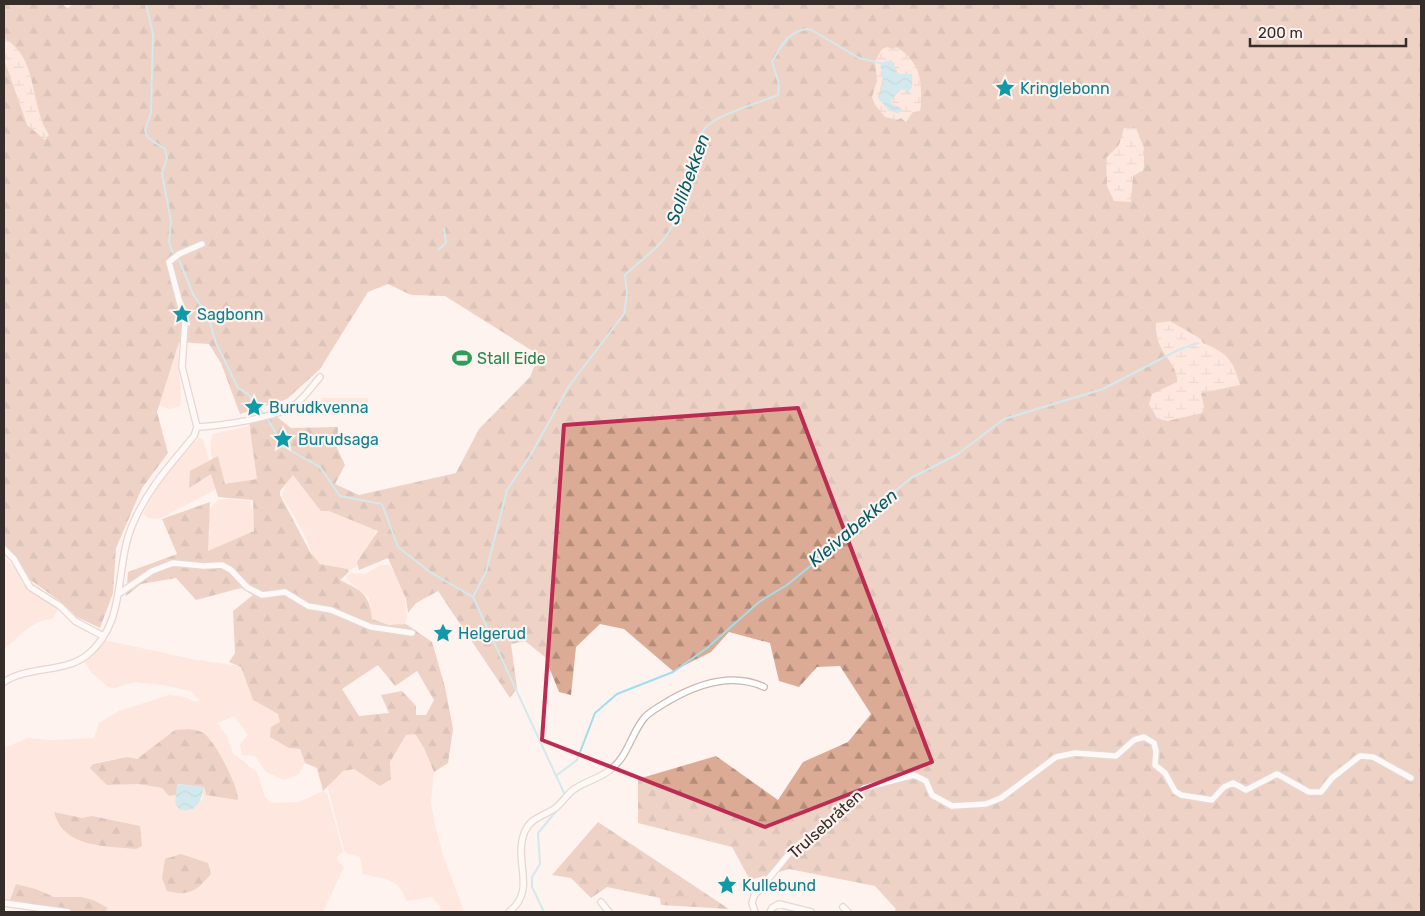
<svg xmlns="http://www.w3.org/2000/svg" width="1425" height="916" viewBox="0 0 1425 916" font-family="Rubik,sans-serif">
<defs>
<pattern id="forest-firs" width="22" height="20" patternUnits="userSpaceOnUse" patternTransform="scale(1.25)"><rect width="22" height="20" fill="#dcab95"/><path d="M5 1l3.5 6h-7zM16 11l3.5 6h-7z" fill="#b38c7a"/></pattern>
<pattern id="wetland-marsh" width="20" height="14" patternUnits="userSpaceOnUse" patternTransform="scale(1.25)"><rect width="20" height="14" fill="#fddacb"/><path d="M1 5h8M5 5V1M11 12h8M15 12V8" fill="none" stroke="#d9bbae"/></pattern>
<pattern id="water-waves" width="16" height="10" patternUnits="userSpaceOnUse" patternTransform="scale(1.25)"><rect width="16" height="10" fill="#9fdeea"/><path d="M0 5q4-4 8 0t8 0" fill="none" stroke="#8abfc9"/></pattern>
</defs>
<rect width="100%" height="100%" fill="#fef3ee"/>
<!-- grass -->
<path fill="#fddacb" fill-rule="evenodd" d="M 150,342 L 180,342 C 174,364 184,384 180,406 L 170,409 L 156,405 Z
M 321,398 L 368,398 L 368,415 L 321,415 Z
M 249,426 L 259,482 L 226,487 C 216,475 206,450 213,434 Z
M 199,438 L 203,439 L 217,488 L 215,490 L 161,518 C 153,519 148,520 143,513 L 165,474 Z
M 292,471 L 299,484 L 304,485 L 374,522 C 377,538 370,548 361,561 C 356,568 347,573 338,572 C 312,569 314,556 305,536 C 298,522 290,509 282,496 L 289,473 Z
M 228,499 L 250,501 L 259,528 L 206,558 L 203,541 L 210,534 C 207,520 206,510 218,500 Z
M 4,557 L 15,569 L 23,584 L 60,607 L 52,619 C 32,620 19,637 4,649 Z
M 380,565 L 389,565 L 397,575 L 405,597 L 407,619 L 405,624 L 396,626 L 374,621 L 370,617 L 369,598 L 349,581 L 346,576 L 353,573 L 365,574 Z
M 104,640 L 196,660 L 241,666 L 253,700 L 278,714 L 289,748 L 300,749 L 305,763 L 298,775 L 284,780 L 266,772 L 255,756 L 242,755 L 240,744 L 248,735 L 234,716 L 217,723 L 227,736 L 233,754 C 243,759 248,767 257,772 L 265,797 L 271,803 L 299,802 L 323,791 L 327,793 L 343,852 L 337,857 L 338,862 L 344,867 L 323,912 L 105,912 L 108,908 L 81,897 L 54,897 L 36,889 L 16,884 L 10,900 L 4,900 L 4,748 L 28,738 L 50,740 L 94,738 L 99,723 L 119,711 L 169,695 L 185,697 L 196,702 L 199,700 L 191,691 L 163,685 L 134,682 L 115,688 L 108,687 L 91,672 L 84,661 ZM 148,752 L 238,799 L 206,795 L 204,787 L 202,800 L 175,804 L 176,795 L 169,796 L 162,788 L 138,784 L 107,785 L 93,763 L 126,757 L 137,759 Z
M 415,734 L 424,748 L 434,772 L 431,802 L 434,821 L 443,855 L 464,912 L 441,912 L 440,906 L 431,897 L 406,901 C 399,877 385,880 363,874 L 360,857 L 345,853 L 327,785 L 343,771 L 354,769 L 391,779 L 390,762 L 406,735 Z"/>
<!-- forest -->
<path fill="url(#forest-firs)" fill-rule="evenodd" d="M 4,4 L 62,4 L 68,8 L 73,4 L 1421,4 L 1421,912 L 894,912 L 896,909 L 875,886 L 789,869 L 750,880 L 732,847 L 638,823 L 638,779 L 716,756 L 778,800 L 803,762 L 848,742 L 871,714 L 840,666 L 817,667 L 799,687 L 779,681 L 770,643 L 729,632 L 711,652 L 673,671 L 624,629 L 600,624 L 576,647 L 571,695 L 559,692 L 545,657 L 525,641 L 511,644 L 517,688 L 510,698 L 438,591 L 416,603 L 408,613 L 406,599 L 388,558 L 359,570 L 357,562 L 378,531 L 329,511 L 321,511 L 293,475 L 280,491 L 280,495 L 310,552 L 320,564 L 347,569 L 349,572 L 340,580 C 362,591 369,593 372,619 L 389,625 L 406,624 L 432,642 L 445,687 L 453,729 L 448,763 L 434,772 L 424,748 L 415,734 L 406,735 L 390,762 L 391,779 L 380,786 L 354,769 L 343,771 L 323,791 L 317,768 L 305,763 L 300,749 L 289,748 L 270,737 L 271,727 L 280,722 L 278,714 L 253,700 L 241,667 L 229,662 L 235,653 L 233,611 L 253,595 L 241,588 L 196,600 L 176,578 L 141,584 L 126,596 L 128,572 L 177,554 L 162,519 L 210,502 L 208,551 L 254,531 L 253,500 L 218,497 L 211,474 L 189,488 L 190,471 L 218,456 L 225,484 L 257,479 L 249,422 L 276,416 L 291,428 L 338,427 L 337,448 L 345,465 L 335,484 L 359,495 L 456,473 L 479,429 L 530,377 L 539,355 L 445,296 L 411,295 L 388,284 L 368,292 L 320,369 L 287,399 L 240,414 L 221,363 L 209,344 L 179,342 L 157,412 L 168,453 L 142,488 L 116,548 L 113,593 L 100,628 L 77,617 L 60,601 L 29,579 L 4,550 ZM 378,665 L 395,686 L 417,671 L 434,700 L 426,715 L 416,715 L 416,706 L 402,691 L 381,695 L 389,713 L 359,716 L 342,689 Z
M 190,729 C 194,730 201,731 205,734 C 216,744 238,785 238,800 L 206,795 L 204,787 L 178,784 L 176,795 L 169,796 L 162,788 L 138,784 L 107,785 L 90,768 L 93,764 L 127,757 L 137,759 L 175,730 Z
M 54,812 L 82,818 L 92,816 L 140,826 L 142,846 L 136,849 C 106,846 63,848 54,812 Z
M 598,822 L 729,909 L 661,905 L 660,898 L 607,887 L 591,898 L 571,878 L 552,875 Z
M 181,854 L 208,863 L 211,874 C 197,890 190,897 167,891 L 162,878 L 165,859 Z
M 16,884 L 36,889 L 54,897 L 81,897 L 93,900 L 108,908 L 105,912 L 71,912 L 10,900 Z"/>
<!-- wetland -->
<path fill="url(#wetland-marsh)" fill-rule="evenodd" d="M 4,38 C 39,58 29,104 49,135 L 45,140 L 27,125 L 4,59 Z
M 887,47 L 892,49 L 896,47 C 915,58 922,74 921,96 C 920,102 922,104 920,111 L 913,112 L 906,122 L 901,118 L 897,120 L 885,117 L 875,105 L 872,97 L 877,81 L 875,61 L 882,49 ZM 891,60 L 898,74 L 912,74 L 909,90 L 901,89 L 891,100 L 891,104 L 901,108 L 898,113 L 878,98 L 883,78 Z
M 1124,128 L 1136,128 L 1144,148 L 1144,170 L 1133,176 L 1131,202 L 1114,201 L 1107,186 L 1106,158 L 1119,145 Z
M 1170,321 L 1201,339 L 1203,343 C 1227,353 1233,359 1240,385 L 1201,393 L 1204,407 L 1202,413 L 1167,421 L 1157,418 L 1149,404 L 1152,394 L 1177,382 C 1178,361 1154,354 1156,323 Z"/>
<!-- water -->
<path fill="url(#water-waves)" d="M 891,60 L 898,74 L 912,74 L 912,88 L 909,90 L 909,94 L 906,90 L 901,89 L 891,100 L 891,104 L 903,110 L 898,113 L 889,111 L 878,98 L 883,82 L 880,63 Z
M 177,784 L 204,787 C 201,802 196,813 180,810 L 175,804 Z"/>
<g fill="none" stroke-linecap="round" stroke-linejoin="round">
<!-- stream -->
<path stroke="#9fdeea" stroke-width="2" d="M 146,4 L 153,34 L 151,113 L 145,130 L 148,138 L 165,149 L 167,158 L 162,173 L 171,222 L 169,242 L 172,251 L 180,262 L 193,294 L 208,317 L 216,343 L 238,388 L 248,394 L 264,414
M 438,250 L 446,243 L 444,229
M 267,418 L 284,447 L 320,467 L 340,496 L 382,504 L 398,547 L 430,572 L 473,597 L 565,795
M 473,597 L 486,572 L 507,490 L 530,456 L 569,386 L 624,314 L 627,294 L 625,275 C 641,260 666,243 674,222 C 683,197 688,138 711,123 C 723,113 761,102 778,95 L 779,84 L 772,62 C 781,46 789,29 810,29 L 859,58 L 880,63
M 557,775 L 577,760 L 595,713 L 617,694 L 673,672 L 707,648 L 759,602 L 787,585 L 835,546 L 867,514 L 911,478 L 958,454 L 1004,419 L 1103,389 L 1178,350 L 1198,343
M 544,912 L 532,887 L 532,877 L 540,864 L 538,833 L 558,809"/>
<defs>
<path id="minor" d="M 197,427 C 221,426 274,418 293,406 C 304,399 312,386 320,377
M 4,549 L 14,559 L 30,587 L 60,606 L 75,621 L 103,636
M 120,593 L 152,571 L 173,563 L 204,566 L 222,565 L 231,570 L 247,587 L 262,595 L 285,592 L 308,606 L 331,610 L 371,627 L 412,633
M 4,682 C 28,666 63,673 86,656 C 128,623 114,569 132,526 C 146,491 170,465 194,436 L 197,427 L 182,367 L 185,323 L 169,262 L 179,254 L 202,244
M 601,902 L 609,912
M 4,903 L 68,912
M 843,907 L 848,912
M 509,912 C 538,889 512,861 525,831 C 531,818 543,816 554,809 C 563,803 567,793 576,788 C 587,781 600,778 610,770 C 628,757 631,733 645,717 C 652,710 662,705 670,700 C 698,684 732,672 764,687
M 755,912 L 752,903 L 754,896 L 793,849 L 846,808 L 856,794 L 864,788 L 914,775 L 926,781 L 932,795 L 952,806 L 986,804 L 1001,798 L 1056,757 L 1075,753 L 1116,756 L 1134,740 L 1144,737 L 1154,743 L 1156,751 L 1155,765 L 1165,773 L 1175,791 L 1181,795 L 1212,800 L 1224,787 L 1233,783 L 1246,790 L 1277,774 L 1309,792 L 1321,792 L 1332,778 L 1360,756 L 1373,757 L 1411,778
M 770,912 L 772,908 L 779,904 L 811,912"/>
</defs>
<!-- minor casing -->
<use href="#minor" stroke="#c9b7b0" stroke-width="8"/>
<!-- minor -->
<use href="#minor" stroke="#fff" stroke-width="5.5"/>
</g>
<!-- marked area -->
<path d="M0 0H1425V916H0ZM 798,408 L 932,762 L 765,827 L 542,740 L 564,425 Z" fill="#fef3ee" fill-opacity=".55" fill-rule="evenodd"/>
<path fill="none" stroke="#bc2c52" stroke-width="4" stroke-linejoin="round" d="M 798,408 L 932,762 L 765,827 L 542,740 L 564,425 Z"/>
<!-- icons -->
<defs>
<symbol id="sight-bare" viewBox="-9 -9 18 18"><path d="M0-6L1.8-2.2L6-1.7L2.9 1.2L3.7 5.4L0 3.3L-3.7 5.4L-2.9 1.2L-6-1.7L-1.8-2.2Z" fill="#0f9aa8" stroke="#fef3ee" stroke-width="2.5" paint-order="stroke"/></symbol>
<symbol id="stadium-bare" viewBox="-9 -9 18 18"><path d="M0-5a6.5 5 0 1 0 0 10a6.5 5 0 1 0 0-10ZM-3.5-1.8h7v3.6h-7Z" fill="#2e9e5b" stroke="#fef3ee" stroke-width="2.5" paint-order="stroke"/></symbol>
</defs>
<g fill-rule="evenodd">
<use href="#sight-bare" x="991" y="74" width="28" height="28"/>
<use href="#sight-bare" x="168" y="300" width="28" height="28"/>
<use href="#stadium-bare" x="448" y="344" width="28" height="28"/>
<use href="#sight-bare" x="240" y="393" width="28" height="28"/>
<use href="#sight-bare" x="269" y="425" width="28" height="28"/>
<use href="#sight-bare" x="429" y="619" width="28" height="28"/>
<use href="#sight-bare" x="713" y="871" width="28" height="28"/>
</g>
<g text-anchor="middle" stroke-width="4.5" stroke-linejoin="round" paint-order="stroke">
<!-- culture labels -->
<g font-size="16" fill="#0d838f" stroke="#fef3ee" text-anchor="start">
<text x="1020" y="94">Kringlebonn</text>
<text x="197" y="320">Sagbonn</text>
<text x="269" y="413">Burudkvenna</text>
<text x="298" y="445">Burudsaga</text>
<text x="458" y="639">Helgerud</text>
<text x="742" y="891">Kullebund</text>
</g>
<!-- leisure labels -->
<g font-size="16" fill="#27864d" stroke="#fef3ee" text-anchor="start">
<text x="477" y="364">Stall Eide</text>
</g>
<!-- street labels -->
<g font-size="16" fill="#342d2a" stroke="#fef3ee">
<text transform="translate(825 824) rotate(-42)" y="6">Trulsebråten</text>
</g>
<!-- water labels -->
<g font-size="18" font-style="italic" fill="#005e6a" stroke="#fef3ee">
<text transform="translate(688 179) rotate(-70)" y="6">Sollibekken</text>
<text transform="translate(853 528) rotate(-40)" y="6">Kleivabekken</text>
</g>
</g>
<!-- border -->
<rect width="1425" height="916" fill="none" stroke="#342d2a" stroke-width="10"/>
<!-- scale -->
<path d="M1250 38v8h156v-8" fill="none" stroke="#342d2a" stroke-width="2.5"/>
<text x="1258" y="38" font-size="15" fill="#342d2a" stroke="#fef3ee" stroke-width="4" paint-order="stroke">200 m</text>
</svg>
